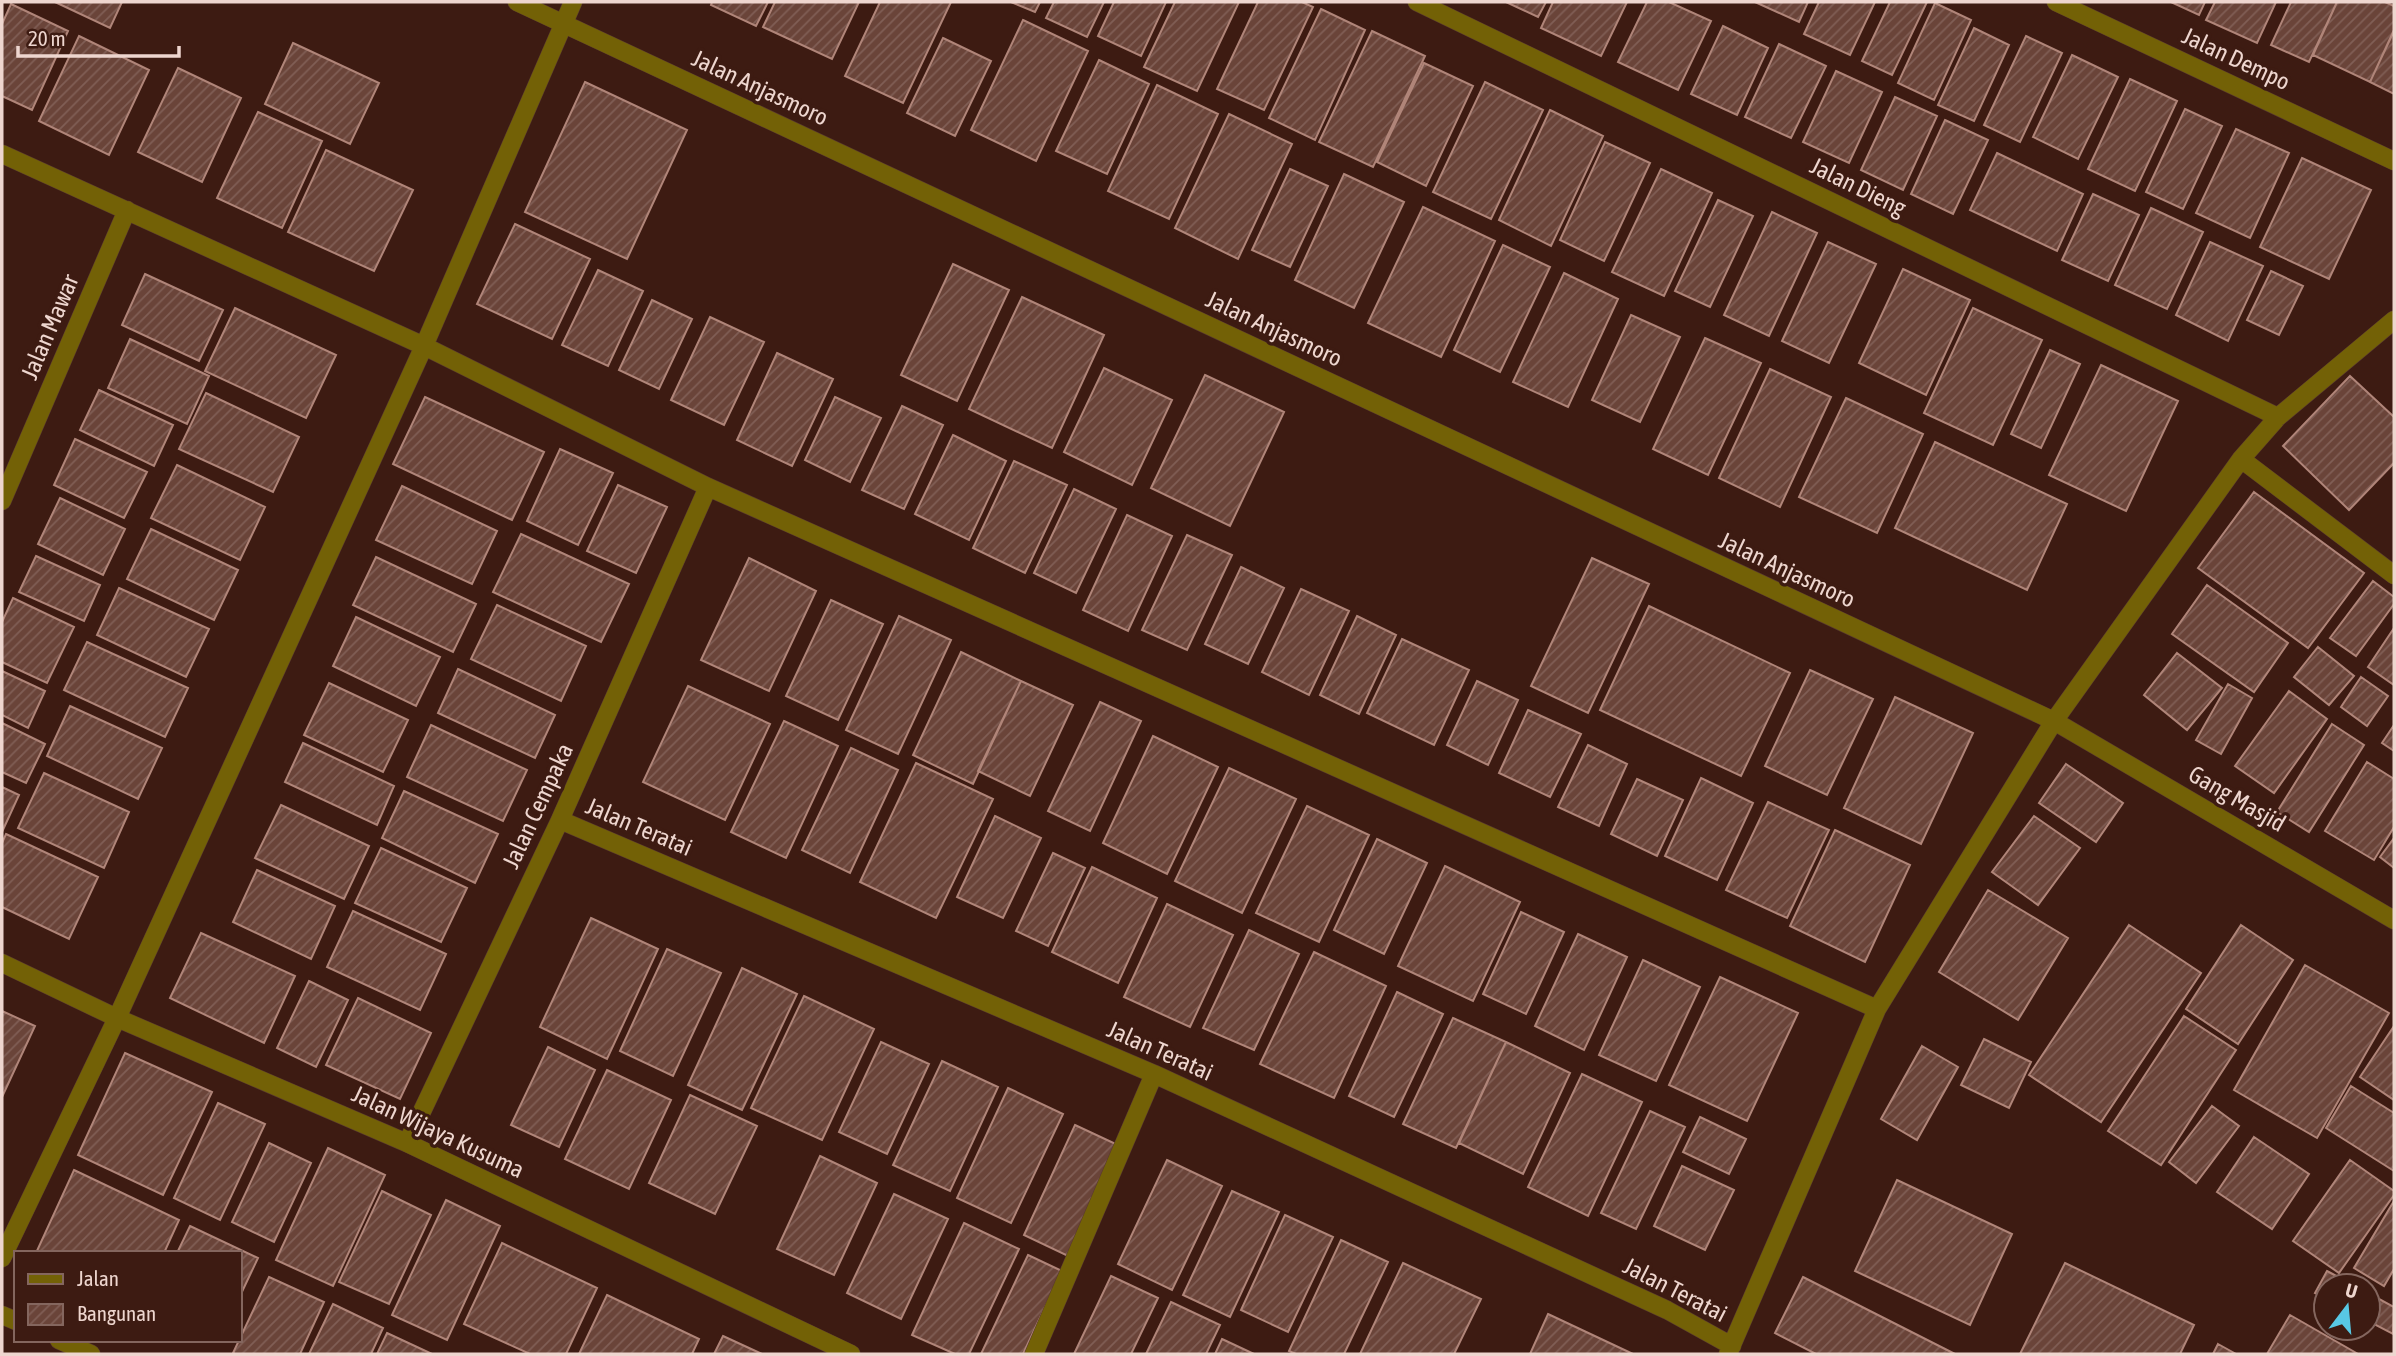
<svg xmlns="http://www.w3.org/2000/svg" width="2396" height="1356" viewBox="0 0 2396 1356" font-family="'Asap Condensed',sans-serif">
<defs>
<pattern id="building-hatch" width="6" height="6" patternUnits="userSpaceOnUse" patternTransform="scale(1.75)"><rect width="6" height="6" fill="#6a4439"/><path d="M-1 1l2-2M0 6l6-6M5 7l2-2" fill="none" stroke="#805e55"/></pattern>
</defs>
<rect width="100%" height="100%" fill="#3d1b12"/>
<!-- building -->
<path fill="url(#building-hatch)" stroke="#b08579" stroke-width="2" d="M 55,2 L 122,2 L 110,28 Z
M 712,2 L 768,2 L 756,26 L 711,5 Z
M 775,2 L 859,2 L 832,59 L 763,27 Z
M 880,2 L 951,2 L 903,103 L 845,76 Z
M 1011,2 L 1040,2 L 1035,12 Z
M 1054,2 L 1104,2 L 1087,37 L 1046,18 Z
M 1114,2 L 1166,2 L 1141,56 L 1098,36 Z
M 1175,2 L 1239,2 L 1197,91 L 1144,67 Z
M 1258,2 L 1302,2 L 1313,7 L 1264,110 L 1217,89 Z
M 1506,2 L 1546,2 L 1538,17 Z
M 1553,2 L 1627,2 L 1601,56 L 1541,28 Z
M 1647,2 L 1669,2 L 1711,21 L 1678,90 L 1618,62 Z
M 1755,2 L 1808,2 L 1799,22 Z
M 1819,2 L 1875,2 L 1850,55 L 1804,34 Z
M 1890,2 L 1927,2 L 1892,75 L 1862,61 Z
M 2171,2 L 2205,2 L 2199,15 Z
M 2215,2 L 2276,2 L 2257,43 L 2206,20 Z
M 2291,2 L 2337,2 L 2309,62 L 2271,45 Z
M 2337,2 L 2385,2 L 2394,6 L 2394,31 L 2370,82 L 2313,55 Z
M 1935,3 L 1971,20 L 1934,100 L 1898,83 Z
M 11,4 L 68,31 L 32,110 L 2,96 L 2,24 Z
M 1321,9 L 1365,30 L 1315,140 L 1269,118 Z
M 1023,20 L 1088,51 L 1036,161 L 971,130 Z
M 1723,26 L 1768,48 L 1737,115 L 1691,94 Z
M 1974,28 L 2009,45 L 1974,121 L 1938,105 Z
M 2394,30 L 2394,94 L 2370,82 Z
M 1372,31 L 1425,56 L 1373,167 L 1319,142 Z
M 79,36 L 149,70 L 109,155 L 39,121 Z
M 2026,36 L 2062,53 L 2020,142 L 1984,125 Z
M 943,38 L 991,61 L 955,136 L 907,113 Z
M 293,43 L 379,83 L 350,144 L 265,104 Z
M 1779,44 L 1826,66 L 1791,138 L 1745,117 Z
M 2072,55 L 2118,77 L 2078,159 L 2033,137 Z
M 1099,60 L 1149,84 L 1107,174 L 1056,151 Z
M 1424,63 L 1473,86 L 1426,186 L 1377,162 Z
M 178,68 L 241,98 L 202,182 L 138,152 Z
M 1836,71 L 1882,92 L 1849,163 L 1803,142 Z
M 2130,79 L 2177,101 L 2135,191 L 2088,169 Z
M 585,82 L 687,130 L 627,259 L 525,212 Z
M 1485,82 L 1543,110 L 1491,219 L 1433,192 Z
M 1157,85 L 1218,114 L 1169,219 L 1108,191 Z
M 1895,97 L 1937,116 L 1903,190 L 1861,170 Z
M 2185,109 L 2222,126 L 2183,209 L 2146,192 Z
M 1550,110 L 1603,136 L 1551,246 L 1499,220 Z
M 258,112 L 322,141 L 282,228 L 217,198 Z
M 1229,114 L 1292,144 L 1238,259 L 1175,228 Z
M 1945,120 L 1988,140 L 1953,214 L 1911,194 Z
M 2236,129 L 2289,153 L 2250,238 L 2196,213 Z
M 1605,142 L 1650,163 L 1604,261 L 1560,240 Z
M 326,150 L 413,190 L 374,271 L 288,232 Z
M 1997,153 L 2083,194 L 2057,251 L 1970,210 Z
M 2302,158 L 2371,190 L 2329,279 L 2260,247 Z
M 1290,169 L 1328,186 L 1290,267 L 1252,250 Z
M 1661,169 L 1712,193 L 1664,296 L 1612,272 Z
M 1344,174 L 1404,202 L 1354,308 L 1295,280 Z
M 2093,194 L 2139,215 L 2108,281 L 2062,260 Z
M 1718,200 L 1753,216 L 1710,307 L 1675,291 Z
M 1423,207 L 1495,241 L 1441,357 L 1368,323 Z
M 2151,208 L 2203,232 L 2167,309 L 2115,285 Z
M 1772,212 L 1817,233 L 1769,336 L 1724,315 Z
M 515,224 L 590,259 L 552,339 L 477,304 Z
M 1828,242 L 1876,264 L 1829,363 L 1782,341 Z
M 2210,242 L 2263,266 L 2228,341 L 2176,315 Z
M 1503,245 L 1550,267 L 1500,372 L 1454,350 Z
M 953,264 L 1009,290 L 957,401 L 901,375 Z
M 1903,269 L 1970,300 L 1926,395 L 1859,363 Z
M 598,270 L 643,291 L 608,366 L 562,345 Z
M 2271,271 L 2303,286 L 2279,335 L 2247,320 Z
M 1564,273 L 1618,299 L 1568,407 L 1513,382 Z
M 145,274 L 223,310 L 199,361 L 122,325 Z
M 1022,297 L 1104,335 L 1052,448 L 969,409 Z
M 652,300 L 692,319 L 659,389 L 619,370 Z
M 235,308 L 336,355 L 306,418 L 205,371 Z
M 1973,308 L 2042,340 L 1993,445 L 1924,413 Z
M 1631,315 L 1680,337 L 1640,422 L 1592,400 Z
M 710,317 L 764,342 L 724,425 L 671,400 Z
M 1705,338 L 1761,363 L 1708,475 L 1653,449 Z
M 130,339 L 209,376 L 187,424 L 108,388 Z
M 2050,350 L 2080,364 L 2041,448 L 2011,434 Z
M 777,353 L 833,379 L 792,466 L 737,440 Z
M 2101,365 L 2178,401 L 2126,511 L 2049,475 Z
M 1104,368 L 1172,400 L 1132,485 L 1064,452 Z
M 1770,369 L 1831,397 L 1780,507 L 1719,478 Z
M 1205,375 L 1284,412 L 1230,526 L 1151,488 Z
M 2350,376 L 2394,417 L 2394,463 L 2349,510 L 2283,446 Z
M 99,390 L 173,425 L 154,466 L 80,430 Z
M 206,393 L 299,437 L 273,492 L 179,449 Z
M 425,397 L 544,452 L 512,520 L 393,464 Z
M 835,397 L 881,418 L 850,482 L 805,460 Z
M 1846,398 L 1923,434 L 1877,533 L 1799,497 Z
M 902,406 L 943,425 L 904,509 L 862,490 Z
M 953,435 L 1006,461 L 969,540 L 915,514 Z
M 75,439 L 147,472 L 124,518 L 54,485 Z
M 1935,442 L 2067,504 L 2027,590 L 1895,528 Z
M 560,449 L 613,473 L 578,545 L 527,521 Z
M 1014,461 L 1067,485 L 1025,573 L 973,548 Z
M 177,465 L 265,507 L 240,560 L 151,518 Z
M 618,485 L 667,507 L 636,573 L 587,551 Z
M 402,486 L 497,531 L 472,584 L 376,540 Z
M 1074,489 L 1116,509 L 1076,593 L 1034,573 Z
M 2254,492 L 2364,573 L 2308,648 L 2198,568 Z
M 60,498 L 125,529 L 103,575 L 38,544 Z
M 1127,515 L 1172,536 L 1128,631 L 1083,610 Z
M 151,529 L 238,570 L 214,620 L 127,579 Z
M 521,534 L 629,584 L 601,642 L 493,592 Z
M 1187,535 L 1232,555 L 1187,650 L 1142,630 Z
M 36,556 L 100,585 L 84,621 L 19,592 Z
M 376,557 L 476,604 L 453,652 L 353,605 Z
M 749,558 L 816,591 L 769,691 L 701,660 Z
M 1592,558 L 1649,584 L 1588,713 L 1531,686 Z
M 1241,567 L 1284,588 L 1248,664 L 1205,644 Z
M 2373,581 L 2394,597 L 2394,604 L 2356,656 L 2330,638 Z
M 2207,585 L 2288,643 L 2254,692 L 2172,634 Z
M 119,588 L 209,629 L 186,677 L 97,635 Z
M 1301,589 L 1349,611 L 1309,695 L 1262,672 Z
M 13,598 L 74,627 L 47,683 L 2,662 L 2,622 Z
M 831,600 L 883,624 L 838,720 L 786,696 Z
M 497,605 L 586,646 L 561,701 L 471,659 Z
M 1649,606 L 1790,673 L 1741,776 L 1600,710 Z
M 899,616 L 951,640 L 898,754 L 846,730 Z
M 1357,616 L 1396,635 L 1359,714 L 1320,695 Z
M 356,617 L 440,657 L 416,706 L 333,666 Z
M 2394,628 L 2394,685 L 2368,667 Z
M 1402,639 L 1469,670 L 1434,745 L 1367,713 Z
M 87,642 L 188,688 L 165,737 L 64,690 Z
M 2318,647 L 2354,676 L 2329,705 L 2294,677 Z
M 961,652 L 1021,681 L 973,784 L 913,755 Z
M 2177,653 L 2222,688 L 2187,730 L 2144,695 Z
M 458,669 L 555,715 L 535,758 L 438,713 Z
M 1810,670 L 1873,699 L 1827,795 L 1765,766 Z
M 2,671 L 45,691 L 28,728 L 2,715 Z
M 2361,677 L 2388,696 L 2367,726 L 2341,707 Z
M 1021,681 L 1073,705 L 1030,796 L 978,771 Z
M 1477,681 L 1518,700 L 1488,765 L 1447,745 Z
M 329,683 L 408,720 L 383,772 L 304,735 Z
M 2228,684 L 2252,698 L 2221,754 L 2196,740 Z
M 688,686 L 770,724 L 725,820 L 643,782 Z
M 2289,691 L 2327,719 L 2274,793 L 2235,766 Z
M 1895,697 L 1973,733 L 1921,844 L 1844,808 Z
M 1100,702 L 1141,721 L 1090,831 L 1048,811 Z
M 70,706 L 162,748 L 138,799 L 47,756 Z
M 1528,710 L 1581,734 L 1550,797 L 1499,773 Z
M 784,721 L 838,746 L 786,858 L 731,832 Z
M 2,723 L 45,744 L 26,783 L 2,772 Z
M 2332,724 L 2364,745 L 2309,832 L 2277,812 Z
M 431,725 L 527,770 L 503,821 L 407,777 Z
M 2394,725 L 2394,751 L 2382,743 Z
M 1153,736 L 1218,767 L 1167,874 L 1103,843 Z
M 303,743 L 394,786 L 377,825 L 285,782 Z
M 1588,745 L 1627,764 L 1599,826 L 1558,807 Z
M 851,748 L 898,770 L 850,873 L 802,850 Z
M 2367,762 L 2394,779 L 2394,827 L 2374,860 L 2325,831 Z
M 916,763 L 993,799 L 936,918 L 860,882 Z
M 2066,764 L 2123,803 L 2096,842 L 2039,803 Z
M 1229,768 L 1296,799 L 1242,913 L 1175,881 Z
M 44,773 L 129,812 L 104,868 L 18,828 Z
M 1701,778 L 1753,803 L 1717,880 L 1665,856 Z
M 1637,779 L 1683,800 L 1657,856 L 1611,834 Z
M 2,787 L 19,795 L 2,832 Z
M 404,791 L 498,834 L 475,883 L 382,838 Z
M 1768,802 L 1829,830 L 1787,918 L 1726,890 Z
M 281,805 L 369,846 L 344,899 L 255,858 Z
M 1307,806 L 1369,835 L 1319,942 L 1256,913 Z
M 995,816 L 1041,838 L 1003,918 L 957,897 Z
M 2034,816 L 2080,848 L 2038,905 L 1992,872 Z
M 1835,830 L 1910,865 L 1865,962 L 1790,926 Z
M 6,834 L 98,877 L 69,939 L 2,907 L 2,843 Z
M 2394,838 L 2394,868 L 2380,857 Z
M 1377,839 L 1427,863 L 1384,954 L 1334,930 Z
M 381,848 L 467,888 L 441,942 L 355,903 Z
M 1053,853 L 1085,868 L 1048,946 L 1016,931 Z
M 1445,866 L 1520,902 L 1473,1001 L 1398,966 Z
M 1092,867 L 1157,898 L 1118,983 L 1052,952 Z
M 257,870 L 335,906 L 311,959 L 233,922 Z
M 1988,890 L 2068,938 L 2018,1020 L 1939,972 Z
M 1167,904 L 1233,935 L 1190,1027 L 1124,997 Z
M 353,911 L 446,954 L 420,1010 L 327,967 Z
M 1521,912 L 1564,932 L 1526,1014 L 1483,994 Z
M 591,918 L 658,949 L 607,1059 L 540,1027 Z
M 2129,925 L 2201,973 L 2101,1122 L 2029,1075 Z
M 2241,925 L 2293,960 L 2238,1044 L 2186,1009 Z
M 1249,930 L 1299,954 L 1254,1050 L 1203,1028 Z
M 201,933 L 295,976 L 264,1043 L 170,998 Z
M 1578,934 L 1627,957 L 1584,1050 L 1535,1026 Z
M 667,949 L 721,973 L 673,1076 L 620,1051 Z
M 1314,952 L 1386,986 L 1334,1098 L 1260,1064 Z
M 1643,960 L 1700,987 L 1656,1081 L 1599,1055 Z
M 2305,965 L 2389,1013 L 2317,1138 L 2234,1090 Z
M 742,968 L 797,994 L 742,1110 L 688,1085 Z
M 1720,977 L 1798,1013 L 1747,1121 L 1669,1085 Z
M 309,981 L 348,1000 L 316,1067 L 277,1048 Z
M 1397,992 L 1443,1014 L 1394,1117 L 1349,1096 Z
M 804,996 L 874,1029 L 822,1140 L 751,1108 Z
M 358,998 L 431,1033 L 400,1099 L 326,1065 Z
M 2,1011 L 35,1026 L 2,1097 Z
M 2184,1016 L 2236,1050 L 2161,1165 L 2108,1131 Z
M 1453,1018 L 1506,1042 L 1456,1148 L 1403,1124 Z
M 2394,1026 L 2394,1100 L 2360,1077 Z
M 1984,1039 L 2031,1062 L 2009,1108 L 1961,1085 Z
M 881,1042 L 929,1064 L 887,1154 L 839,1132 Z
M 1506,1042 L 1570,1073 L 1523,1174 L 1459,1143 Z
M 1922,1046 L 1958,1067 L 1917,1140 L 1881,1119 Z
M 548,1047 L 595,1070 L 559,1147 L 511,1125 Z
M 125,1053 L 212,1092 L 163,1195 L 78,1155 Z
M 942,1061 L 998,1087 L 950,1191 L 893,1165 Z
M 607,1070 L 671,1100 L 629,1189 L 565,1159 Z
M 1582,1074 L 1642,1102 L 1588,1216 L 1528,1187 Z
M 2351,1086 L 2394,1113 L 2394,1171 L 2326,1128 Z
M 1008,1088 L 1063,1114 L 1011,1223 L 957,1198 Z
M 690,1095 L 757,1126 L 715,1214 L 649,1183 Z
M 218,1103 L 265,1124 L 220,1220 L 174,1198 Z
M 2212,1106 L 2239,1126 L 2196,1183 L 2169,1162 Z
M 1650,1111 L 1685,1127 L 1636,1229 L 1601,1213 Z
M 1700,1117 L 1746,1139 L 1729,1174 L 1683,1152 Z
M 1075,1125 L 1120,1146 L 1068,1256 L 1024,1235 Z
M 2254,1137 L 2309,1174 L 2272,1229 L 2217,1192 Z
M 269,1143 L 311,1163 L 274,1242 L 232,1222 Z
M 328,1148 L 385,1175 L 333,1286 L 276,1260 Z
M 820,1156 L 877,1183 L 834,1275 L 777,1249 Z
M 1167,1160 L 1222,1186 L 1172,1290 L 1118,1264 Z
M 2350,1160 L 2394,1191 L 2394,1195 L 2339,1273 L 2293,1241 Z
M 1682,1166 L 1734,1190 L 1705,1250 L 1654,1226 Z
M 74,1170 L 179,1220 L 164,1253 L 36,1253 Z
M 1897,1180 L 2012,1234 L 1970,1325 L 1855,1271 Z
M 382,1191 L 431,1215 L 389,1304 L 339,1282 Z
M 1232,1191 L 1279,1212 L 1230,1317 L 1183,1295 Z
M 894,1194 L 948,1219 L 901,1319 L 847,1293 Z
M 446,1200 L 500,1226 L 447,1340 L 392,1315 Z
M 2394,1201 L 2394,1269 L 2384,1286 L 2354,1268 Z
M 1285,1215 L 1333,1237 L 1288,1332 L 1241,1310 Z
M 964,1223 L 1019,1249 L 969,1354 L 955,1354 L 912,1335 Z
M 190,1226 L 258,1258 L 240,1296 L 240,1253 L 177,1253 Z
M 1341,1240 L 1388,1262 L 1344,1354 L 1296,1354 L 1289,1351 Z
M 502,1243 L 597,1288 L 566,1354 L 530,1354 L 464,1324 Z
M 1028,1255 L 1062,1271 L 1023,1354 L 981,1354 Z
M 1403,1263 L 1481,1299 L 1454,1354 L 1360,1354 Z
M 2065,1263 L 2194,1325 L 2180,1354 L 2020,1354 Z
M 2327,1271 L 2355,1286 L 2326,1286 L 2326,1298 L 2315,1293 Z
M 1111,1276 L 1158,1298 L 1131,1354 L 1074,1354 Z
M 269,1277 L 324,1302 L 300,1354 L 235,1354 L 233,1353 Z
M 1803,1277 L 1955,1354 L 1816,1354 L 1775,1333 Z
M 2368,1293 L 2394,1307 L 2393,1334 L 2368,1321 Z
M 607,1295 L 699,1339 L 692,1354 L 579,1354 Z
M 1171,1302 L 1220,1325 L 1206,1354 L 1146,1354 Z
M 333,1304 L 383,1328 L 371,1354 L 309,1354 Z
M 1548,1314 L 1633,1354 L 1530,1354 Z
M 2290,1315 L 2358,1354 L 2267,1354 Z
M 387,1333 L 432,1354 L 377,1354 Z
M 723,1336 L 762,1354 L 714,1354 Z
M 1222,1339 L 1254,1354 L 1215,1354 Z
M 2218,1344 L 2236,1354 L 2213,1354 Z"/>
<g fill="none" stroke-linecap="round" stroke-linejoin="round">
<defs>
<path id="minor" d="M 517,2 L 2054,721 L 2394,920
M 1417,2 L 2278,417
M 2056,2 L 2394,161
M 2,154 L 424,346 L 708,487 L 1877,1009
M 2241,459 L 2394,575
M 2,501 L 127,210
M 560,820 L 1154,1074 L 1667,1310 L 1732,1346
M 2,963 L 117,1018 L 407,1143 L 851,1354
M 407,1143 L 560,820 L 708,487
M 2,1258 L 117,1018 L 424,346 L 573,2
M 2,1315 L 16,1321
M 59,1340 L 91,1354
M 1034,1354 L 1154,1074
M 1728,1354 L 1877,1009 L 2054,721 L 2241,459 L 2278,417 L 2394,320"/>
</defs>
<!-- minor casing -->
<use href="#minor" stroke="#593930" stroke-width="19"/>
<!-- minor -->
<use href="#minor" stroke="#736106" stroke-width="18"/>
</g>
<g text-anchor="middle" stroke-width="7" stroke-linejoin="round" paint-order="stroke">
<!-- street labels -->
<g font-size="24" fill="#eed6cf" stroke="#3d1b12">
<text transform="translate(2236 59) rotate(25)" y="8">Jalan Dempo</text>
<text transform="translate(760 88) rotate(25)" y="8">Jalan Anjasmoro</text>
<text transform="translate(1858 187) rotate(26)" y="8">Jalan Dieng</text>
<text transform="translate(50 327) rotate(-67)" y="8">Jalan Mawar</text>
<text transform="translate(1274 329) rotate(25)" y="8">Jalan Anjasmoro</text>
<text transform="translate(1787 570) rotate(25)" y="8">Jalan Anjasmoro</text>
<text transform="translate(2237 799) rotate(30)" y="8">Gang Masjid</text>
<text transform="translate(538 806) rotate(-65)" y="8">Jalan Cempaka</text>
<text transform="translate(639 827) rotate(23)" y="8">Jalan Teratai</text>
<text transform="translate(1160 1051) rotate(24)" y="8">Jalan Teratai</text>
<text transform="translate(438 1132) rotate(25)" y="8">Jalan Wijaya Kusuma</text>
<text transform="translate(1675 1290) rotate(27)" y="8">Jalan Teratai</text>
</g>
</g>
<!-- border -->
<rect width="2396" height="1356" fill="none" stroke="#eed6cf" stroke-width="7"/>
<!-- legend -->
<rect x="14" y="1251" width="228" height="91" fill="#3d1b12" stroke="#84665e" stroke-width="2"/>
<rect x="28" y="1274" width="35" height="10" fill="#736106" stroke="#84665e" stroke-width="2"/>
<text x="77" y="1286" font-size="21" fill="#eed6cf">Jalan</text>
<rect x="28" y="1304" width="35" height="21" fill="url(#building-hatch)" stroke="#84665e" stroke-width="2"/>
<text x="77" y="1321" font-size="21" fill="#eed6cf">Bangunan</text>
<!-- north arrow -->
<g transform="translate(2347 1307) rotate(16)"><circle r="33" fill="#3d1b12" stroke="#84665e" stroke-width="2"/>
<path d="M0-5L12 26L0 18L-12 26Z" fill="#58c8e4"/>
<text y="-10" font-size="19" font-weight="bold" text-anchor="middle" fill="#eed6cf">U</text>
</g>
<!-- scale -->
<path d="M18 46v10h161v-10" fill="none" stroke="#eed6cf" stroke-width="3.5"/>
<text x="28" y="46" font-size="21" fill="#eed6cf" stroke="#3d1b12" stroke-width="5" paint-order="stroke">20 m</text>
</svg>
